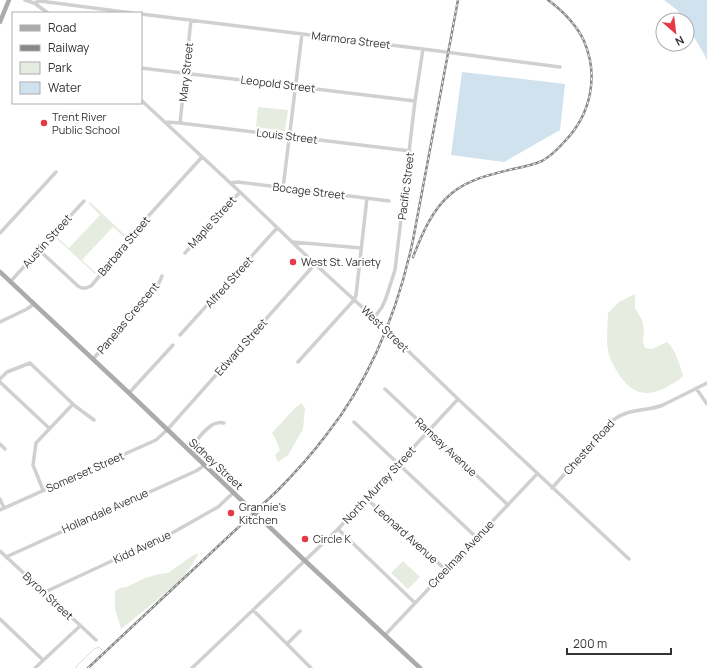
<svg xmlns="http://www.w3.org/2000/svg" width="707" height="668" viewBox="0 0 707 668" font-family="Manrope,sans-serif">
<rect width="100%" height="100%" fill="#fff"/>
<!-- green -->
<path fill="#e6ecdf" d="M 258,107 L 288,110 L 285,131 L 256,127 Z
M 72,111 L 82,119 L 77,125 L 67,117 Z
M 90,202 L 125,235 L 124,237 L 113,227 L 82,260 L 96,273 L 95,274 L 56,238 L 57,237 L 69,248 L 100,215 L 89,204 Z
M 635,294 L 635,308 L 642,320 L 644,330 L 643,342 L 645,348 L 652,349 L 667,342 C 676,350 680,365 683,376 C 678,382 671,384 665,388 C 642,399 629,391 616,370 C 613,364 609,358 608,350 C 606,339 608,324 608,313 L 619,302 Z
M 301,403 L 305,408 L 303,429 L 288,455 L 278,462 L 275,455 L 280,450 L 275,438 L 272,433 L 294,409 Z
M 199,553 L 183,579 L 121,629 L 115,608 L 115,591 L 120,588 L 127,587 L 145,578 L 159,574 L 168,573 L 192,556 Z
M 403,561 L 420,577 L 408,589 L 391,573 Z"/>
<!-- water -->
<path fill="#cfe2ee" d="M 664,0 L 707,0 L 707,61 L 704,54 L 687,25 L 687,20 L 684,20 L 677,10 Z
M 462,72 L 565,84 L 560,130 L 504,162 L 451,155 Z"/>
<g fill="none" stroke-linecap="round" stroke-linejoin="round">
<!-- stream -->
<path stroke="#cfe2ee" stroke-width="1" d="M 75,668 L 94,649 L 99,647 L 102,650"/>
<!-- minor -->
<path stroke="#d0d0d0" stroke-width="3.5" d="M 25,0 L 34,3 L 40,1 L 132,13
M 34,3 L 48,13
M 141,14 L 423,49 L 560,67
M 141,68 L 415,101
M 141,100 L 240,192 L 315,264 L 374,318 L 458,399 L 629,559
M 165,122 L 180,123 L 410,151
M 180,123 L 191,20
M 230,183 L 238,182 L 389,201
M 283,188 L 302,34
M 0,233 L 56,172
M 293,242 L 361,248
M 39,250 L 78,286 L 82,288 L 86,288 L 91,286 L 108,266 L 132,234 L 202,157
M 185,253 L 240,192
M 10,282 L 84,201
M 374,318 L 382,307 L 386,298 L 395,270 L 415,101 L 423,49
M 0,322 L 27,309 L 34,304
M 180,335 L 277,228
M 93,359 L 130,317 L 159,283 L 162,276
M 298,362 L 354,300 L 356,295 L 367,198
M 0,379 L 7,372 L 30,363 L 75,406 L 94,420
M 0,382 L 49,428
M 696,388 L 707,404
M 385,389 L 508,505
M 129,393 L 173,345
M 354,422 L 477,538
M 0,444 L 5,449
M 189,450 C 195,443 208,423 218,423 C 220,422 222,423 224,423
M 552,488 L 613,420 C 629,408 645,412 663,405 L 707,383
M 43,490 L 33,465 L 36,443 L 73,404
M 0,499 L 4,508
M 367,499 L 446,570
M 0,510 L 156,440 L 167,430 L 315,264
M 338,529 L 415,603
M 0,551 L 96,640
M 6,557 L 196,471 L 205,465
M 45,592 L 172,533 L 218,507 L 234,492
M 253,610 L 311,668
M 0,619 L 43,660
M 385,635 L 537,474
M 287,644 L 300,631
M 35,668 L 80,626
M 192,668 L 338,529 L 458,399"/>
<!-- major -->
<path stroke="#ababab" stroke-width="4.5" d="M 0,22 L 9,0
M 0,272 L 129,393 L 302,558 L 420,668"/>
<defs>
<path id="rail" d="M 413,257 C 422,234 432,209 452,193 C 469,179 492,174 513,169 C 523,167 533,165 542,161 C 551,156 558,149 565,141 C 591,114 599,76 584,41 C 576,24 563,11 548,0
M 88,668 L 277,491 C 295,473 312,454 327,434 C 371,378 398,310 413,240 L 458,0"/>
</defs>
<!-- rail casing -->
<use href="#rail" stroke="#888" stroke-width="2.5"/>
<!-- rail -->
<use href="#rail" stroke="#fff" stroke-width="1" stroke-dasharray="3" stroke-linecap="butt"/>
</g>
<!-- markers -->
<g fill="#e63946" stroke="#fff" stroke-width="1.5">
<circle cx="44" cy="123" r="4"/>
<circle cx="293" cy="262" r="4"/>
<circle cx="231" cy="513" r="4"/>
<circle cx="305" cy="539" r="4"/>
</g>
<g text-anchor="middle" stroke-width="4" stroke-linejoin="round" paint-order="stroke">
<!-- street labels -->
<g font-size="11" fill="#333" stroke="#fff">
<text transform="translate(351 40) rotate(7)" y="4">Marmora Street</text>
<text transform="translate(186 72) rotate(-84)" y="4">Mary Street</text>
<text transform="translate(278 84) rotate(7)" y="4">Leopold Street</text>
<text transform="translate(287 136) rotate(7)" y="4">Louis Street</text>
<text transform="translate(406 186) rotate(-83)" y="4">Pacific Street</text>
<text transform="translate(309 191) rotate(7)" y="4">Bocage Street</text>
<text transform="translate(212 222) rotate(-48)" y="4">Maple Street</text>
<text transform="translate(47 241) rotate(-48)" y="4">Austin Street</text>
<text transform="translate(124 246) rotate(-50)" y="4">Barbara Street</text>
<text transform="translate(229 282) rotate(-48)" y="4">Alfred Street</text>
<text transform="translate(128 318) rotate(-50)" y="4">Panelas Crescent</text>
<text transform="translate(385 329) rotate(44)" y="4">West Street</text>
<text transform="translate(241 347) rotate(-48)" y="4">Edward Street</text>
<text transform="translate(446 447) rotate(43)" y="4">Ramsay Avenue</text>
<text transform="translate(589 447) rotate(-48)" y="4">Chester Road</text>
<text transform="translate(216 464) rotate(43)" y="4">Sidney Street</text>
<text transform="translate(85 472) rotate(-24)" y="4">Somerset Street</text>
<text transform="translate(379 485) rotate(-47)" y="4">North Murray Street</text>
<text transform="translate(105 511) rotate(-24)" y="4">Hollandale Avenue</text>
<text transform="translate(406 534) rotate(42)" y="4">Leonard Avenue</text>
<text transform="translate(142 547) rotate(-25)" y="4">Kidd Avenue</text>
<text transform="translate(461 554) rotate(-46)" y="4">Creelman Avenue</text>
<text transform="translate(48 596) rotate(43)" y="4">Byron Street</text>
</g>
<!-- poi labels -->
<g font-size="11" fill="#333" stroke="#fff" text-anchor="start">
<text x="52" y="121">Trent River<tspan x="52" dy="13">Public School</tspan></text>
<text x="301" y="266">West St. Variety</text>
<text x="239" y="511">Grannie's<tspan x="239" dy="13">Kitchen</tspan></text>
<text x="313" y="543">Circle K</text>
</g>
</g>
<!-- legend -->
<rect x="12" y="12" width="130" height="92" fill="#ffffff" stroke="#adadad"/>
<rect x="20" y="25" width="20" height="6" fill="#ababab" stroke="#adadad"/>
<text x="48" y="32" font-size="12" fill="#333333">Road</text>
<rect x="20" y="45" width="20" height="6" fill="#888888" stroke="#adadad"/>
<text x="48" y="52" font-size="12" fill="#333333">Railway</text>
<rect x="20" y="62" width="20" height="12" fill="#e6ecdf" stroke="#adadad"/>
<text x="48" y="72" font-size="12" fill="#333333">Park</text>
<rect x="20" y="82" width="20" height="12" fill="#cfe2ee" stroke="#adadad"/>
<text x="48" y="92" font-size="12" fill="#333333">Water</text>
<!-- north arrow -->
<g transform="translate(675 32) rotate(152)"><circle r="19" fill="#ffffff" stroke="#adadad"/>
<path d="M0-3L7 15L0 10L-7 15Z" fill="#e63946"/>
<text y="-6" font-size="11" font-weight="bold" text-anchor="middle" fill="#333333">N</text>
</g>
<!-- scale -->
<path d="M567 648v6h104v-6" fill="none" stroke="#333333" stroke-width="2"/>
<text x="573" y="648" font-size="12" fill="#333333" stroke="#ffffff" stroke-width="3" paint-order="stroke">200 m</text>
</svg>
